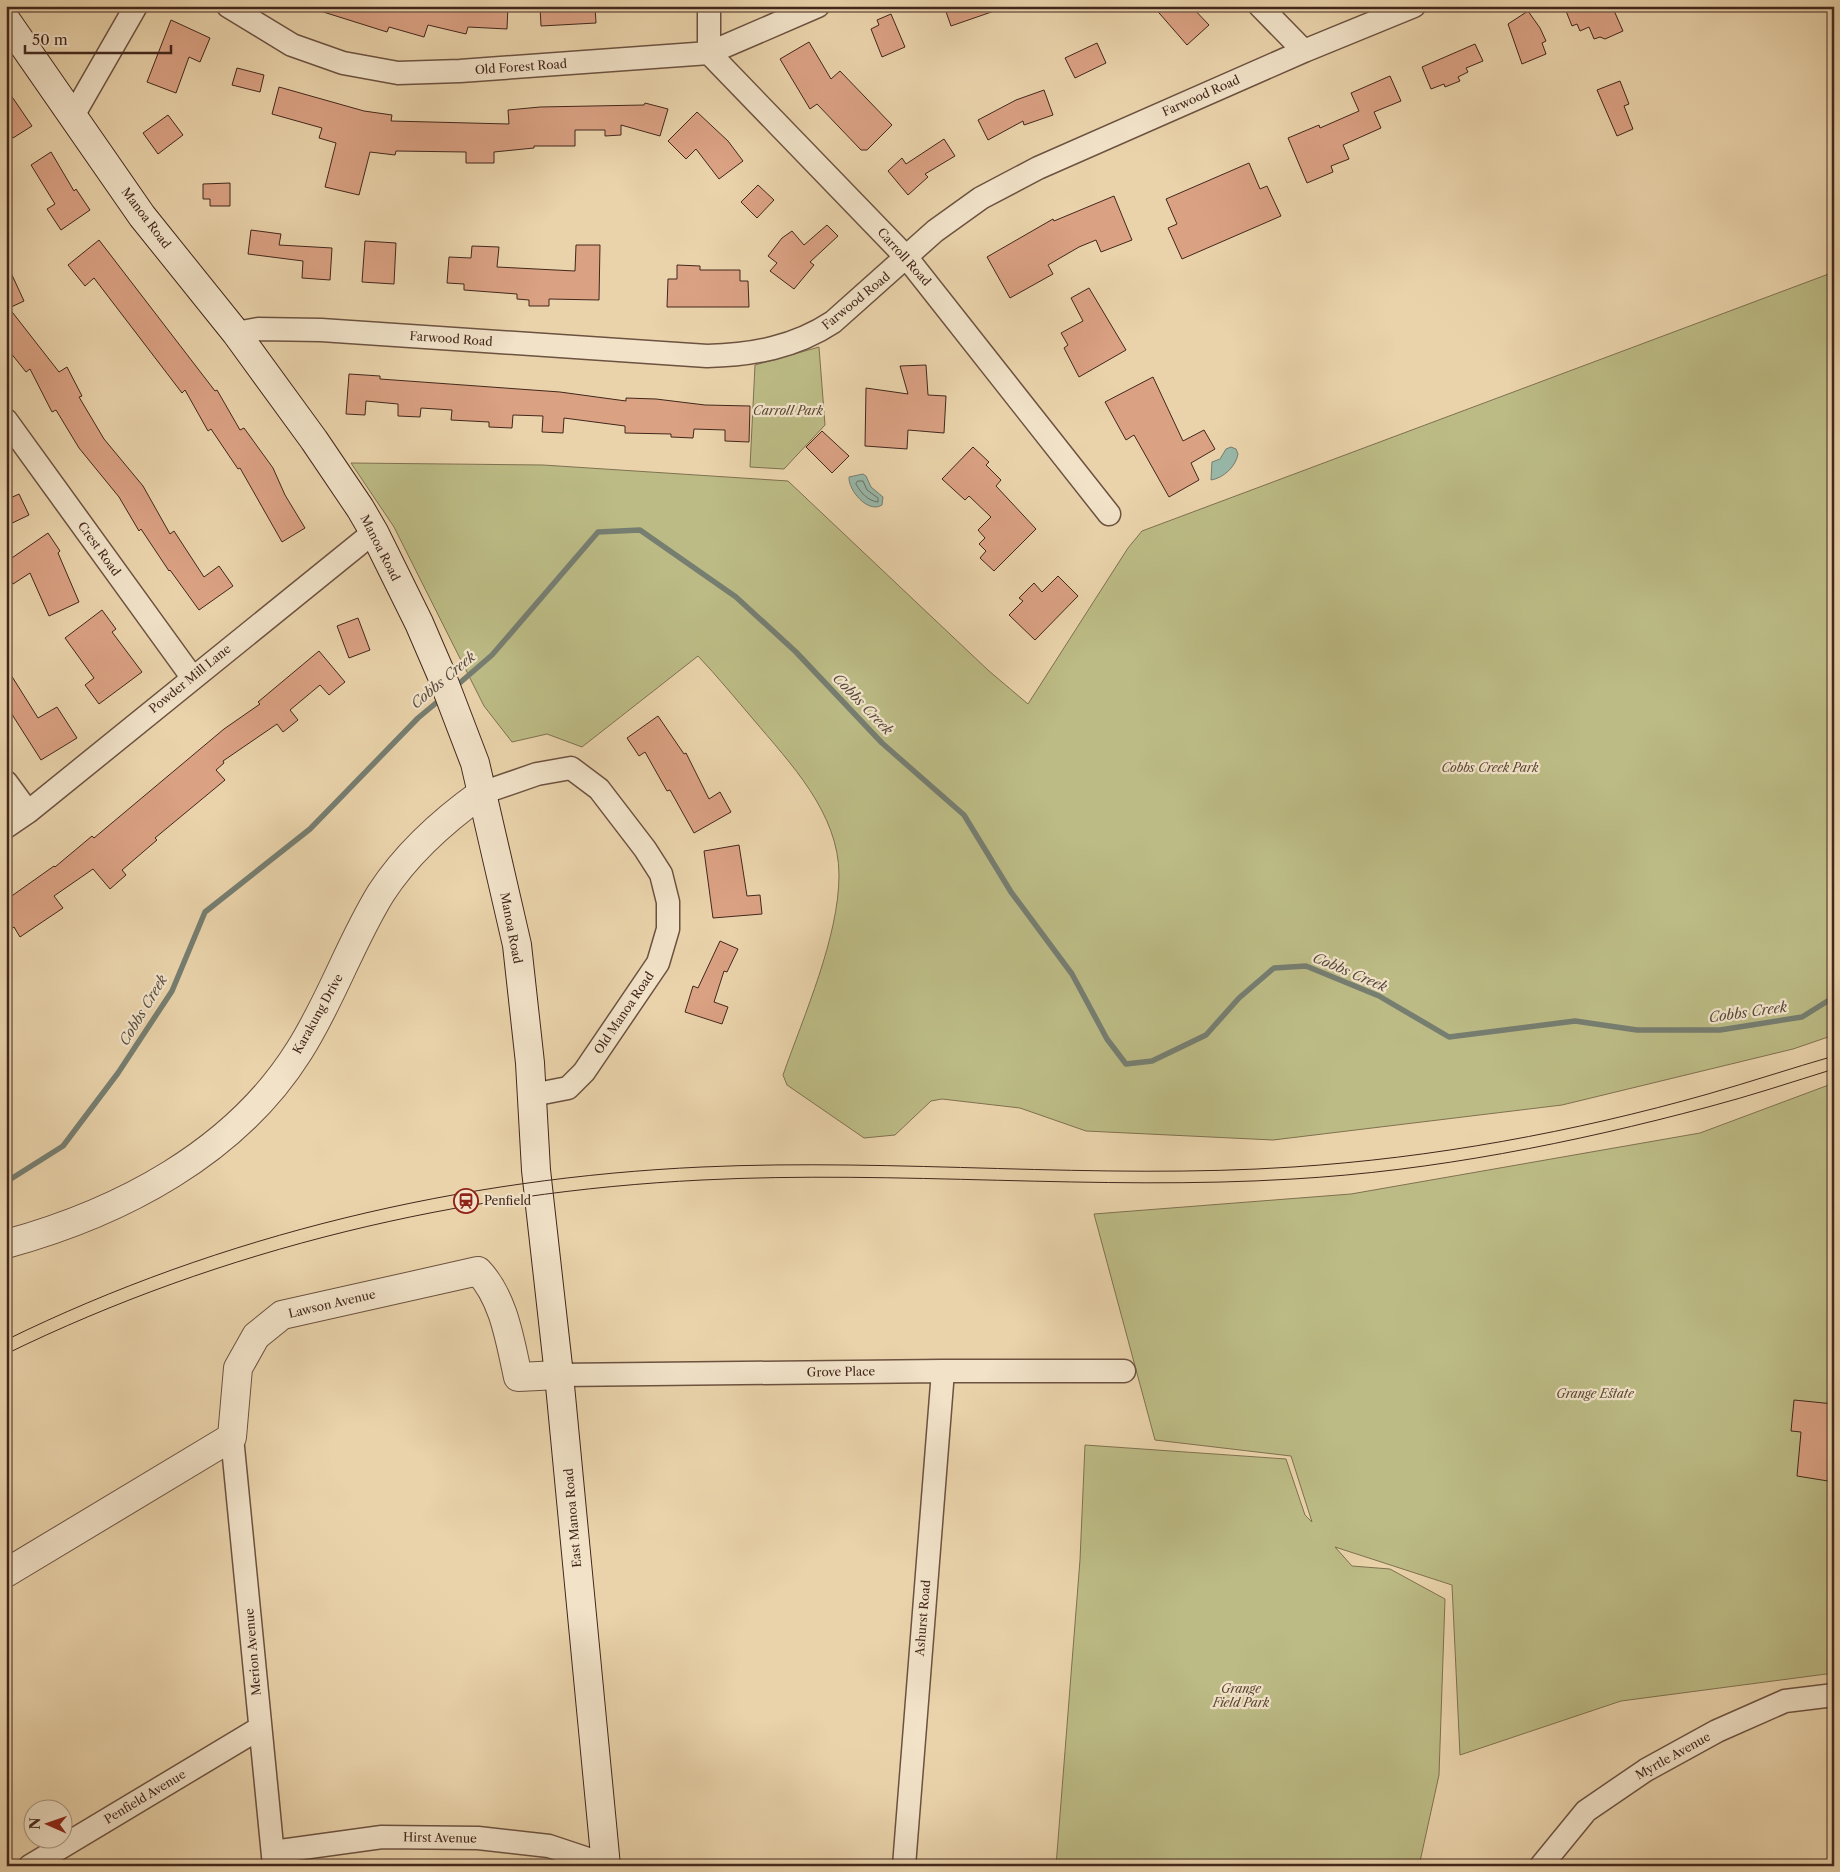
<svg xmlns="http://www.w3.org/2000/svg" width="1840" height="1872" viewBox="0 0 1840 1872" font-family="'Libre Caslon Text',serif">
<rect width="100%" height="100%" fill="#ead3ab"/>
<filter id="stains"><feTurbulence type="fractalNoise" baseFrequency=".004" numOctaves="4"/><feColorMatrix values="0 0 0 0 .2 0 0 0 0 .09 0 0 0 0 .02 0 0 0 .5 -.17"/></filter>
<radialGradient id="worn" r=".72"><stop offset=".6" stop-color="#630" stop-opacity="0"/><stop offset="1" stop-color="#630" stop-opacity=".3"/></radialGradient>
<!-- green -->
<path fill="#bcbb85" stroke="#7f7150" d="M 1834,272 L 1834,1035 L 1793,1049 L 1562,1105 L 1273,1140 L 1086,1131 L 1020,1108 L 942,1099 L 931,1101 L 895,1135 L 864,1138 L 787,1085 L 783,1075 C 804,1015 839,937 839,875 C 839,813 790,763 753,719 C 735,698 717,676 698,656 L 582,747 L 547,734 L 512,742 L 484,706 L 394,527 L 351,463 L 543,465 L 788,481 L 989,671 L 1028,704 L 1128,548 L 1142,531 Z
M 819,347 L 825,425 L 784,469 L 750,467 L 755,365 Z
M 1834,1083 L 1834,1673 L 1621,1701 L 1460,1755 L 1452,1585 L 1335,1547 L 1352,1566 L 1390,1569 L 1445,1599 L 1439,1775 L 1419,1866 L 1056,1866 L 1080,1560 L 1085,1445 L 1286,1459 L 1305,1515 L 1312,1522 L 1291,1456 L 1155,1440 L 1094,1214 L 1351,1194 L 1700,1133 Z"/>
<!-- water -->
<path fill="#98b8a9" stroke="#767e71" d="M 1231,447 L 1236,449 L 1238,454 C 1236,466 1224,478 1211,480 L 1212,462 L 1220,459 L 1226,449 Z
M 863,474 L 866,476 L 871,487 L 883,497 L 882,505 C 868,514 848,490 849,477 Z"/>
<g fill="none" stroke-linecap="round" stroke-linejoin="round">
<!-- shore -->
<path stroke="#6d7062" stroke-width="1" d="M 858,481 L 863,481 L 867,490 L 878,498 L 878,502 C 868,501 860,492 856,484 Z"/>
<!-- stream -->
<path stroke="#767e71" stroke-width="5.5" d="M 455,687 L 492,655 L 598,532 L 640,530 L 736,597 L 796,652 L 882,743 L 964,815 L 1011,892 L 1072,974 L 1107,1039 L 1126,1064 L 1152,1061 L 1206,1035 L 1239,998 L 1274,968 L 1306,966 L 1379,996 L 1449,1037 L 1575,1021 L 1637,1030 L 1720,1030 L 1802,1017 L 1834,997
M 6,1182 L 63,1146 L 118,1073 L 172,991 L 205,912 L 310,829 L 418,718 L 442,698"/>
</g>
<!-- building -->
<path fill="#daa183" stroke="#42271c" d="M 317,6 L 508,6 L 507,29 L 468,27 L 466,34 L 428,25 L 424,37 L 389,27 L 387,32 L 317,10 Z
M 540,6 L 595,6 L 596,23 L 541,26 Z
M 944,6 L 1000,6 L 1000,9 L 951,26 Z
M 1153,6 L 1191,6 L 1209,25 L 1187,45 Z
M 1564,6 L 1612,6 L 1623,31 L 1605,39 L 1600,37 L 1594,39 L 1589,27 L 1580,31 L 1577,24 L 1572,26 Z
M 1528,11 L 1540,28 L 1546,41 L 1542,43 L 1546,54 L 1522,64 L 1508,24 Z
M 891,14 L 905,47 L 882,57 L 871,29 L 879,25 L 877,20 Z
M 171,20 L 210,38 L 200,62 L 189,57 L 176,93 L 147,82 Z
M 809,42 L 831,79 L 840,71 L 892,125 L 867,150 L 861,150 L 817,104 L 810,109 L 780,59 Z
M 1097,43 L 1106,63 L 1075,78 L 1065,58 Z
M 1475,44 L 1483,61 L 1466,68 L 1468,72 L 1458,77 L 1460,81 L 1445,87 L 1444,84 L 1431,89 L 1422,67 Z
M 237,68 L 264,75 L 260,92 L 232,85 Z
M 1390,76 L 1401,101 L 1374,112 L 1381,128 L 1343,145 L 1349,159 L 1331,166 L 1333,172 L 1307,183 L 1288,138 L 1319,125 L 1320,128 L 1359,111 L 1351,93 Z
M 1620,81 L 1629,104 L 1624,106 L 1633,129 L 1617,136 L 1597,90 Z
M 279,87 L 364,111 L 392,115 L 391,121 L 509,124 L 508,110 L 540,107 L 644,105 L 645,103 L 668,109 L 660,136 L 621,125 L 621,135 L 605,136 L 605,130 L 575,130 L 575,146 L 534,146 L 534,148 L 494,152 L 494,163 L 466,163 L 466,152 L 396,151 L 395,155 L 370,152 L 359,195 L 325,187 L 336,143 L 319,138 L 322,128 L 272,114 Z
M 6,88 L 32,126 L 13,138 L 6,128 Z
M 1044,90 L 1053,115 L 1024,125 L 1023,121 L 988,140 L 978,120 L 1016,100 Z
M 697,112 L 728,141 L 743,161 L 719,179 L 696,149 L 686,159 L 668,141 Z
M 168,115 L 183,135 L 158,154 L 143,133 Z
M 944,139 L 955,156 L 925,174 L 928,177 L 908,195 L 888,171 L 902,158 L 906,164 Z
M 51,152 L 74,191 L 76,189 L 90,210 L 61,230 L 47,209 L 55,204 L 31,165 Z
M 1249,163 L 1260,189 L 1267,186 L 1281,216 L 1182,259 L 1168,228 L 1177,224 L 1166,199 Z
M 230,183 L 230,206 L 210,206 L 210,199 L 203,199 L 203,184 Z
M 758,185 L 774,200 L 757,218 L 741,202 Z
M 1114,196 L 1132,240 L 1101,252 L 1096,240 L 1079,247 L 1048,265 L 1053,274 L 1010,298 L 987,257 L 1053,219 L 1054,221 Z
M 827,225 L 838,236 L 810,262 L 814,265 L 794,289 L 770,271 L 777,263 L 768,256 L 782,238 L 792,231 L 804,245 Z
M 251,230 L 281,234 L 279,245 L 332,248 L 330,280 L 302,278 L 303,261 L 248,254 Z
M 99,240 L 215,391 L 217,390 L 240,430 L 244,428 L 273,468 L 285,495 L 305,528 L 282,542 L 240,468 L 238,469 L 211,429 L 208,431 L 185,390 L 182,393 L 94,278 L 85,286 L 68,265 Z
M 365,241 L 396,243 L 394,284 L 362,282 Z
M 576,245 L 600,245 L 599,300 L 549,299 L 549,306 L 529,306 L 529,300 L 517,299 L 517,294 L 464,290 L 464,284 L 447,283 L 449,257 L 471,258 L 472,246 L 499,247 L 497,267 L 575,271 Z
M 6,262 L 24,301 L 9,308 L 59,372 L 67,367 L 82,396 L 79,397 L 104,439 L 143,486 L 170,534 L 174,531 L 204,577 L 219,566 L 233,586 L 199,610 L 170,570 L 169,571 L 141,529 L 139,531 L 119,497 L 79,448 L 56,410 L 52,412 L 30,369 L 26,372 L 6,347 Z
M 677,265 L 700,266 L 700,270 L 740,270 L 740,281 L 748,281 L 749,307 L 667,307 L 668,279 L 677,279 Z
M 1089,288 L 1126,350 L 1079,377 L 1064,348 L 1068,345 L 1061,333 L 1083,321 L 1071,298 Z
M 926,365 L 928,395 L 946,396 L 944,433 L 908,430 L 907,449 L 865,446 L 866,388 L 908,394 L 900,366 Z
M 349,374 L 380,376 L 380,379 L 560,392 L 626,401 L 626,398 L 656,399 L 705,405 L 750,406 L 749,442 L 725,441 L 725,430 L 694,429 L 693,438 L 671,437 L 671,434 L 625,433 L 625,426 L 564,418 L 563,433 L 542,432 L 543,416 L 513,415 L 512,428 L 489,427 L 489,422 L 451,420 L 452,410 L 421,408 L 420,417 L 398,416 L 398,404 L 366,401 L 365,415 L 346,414 Z
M 1153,377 L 1183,441 L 1204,430 L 1215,449 L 1191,463 L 1199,480 L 1169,497 L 1134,435 L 1126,440 L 1105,402 Z
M 822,431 L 849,456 L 832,473 L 806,447 Z
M 973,447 L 989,462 L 986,465 L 1001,480 L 996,486 L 1036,529 L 994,571 L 980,558 L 986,551 L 979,544 L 985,538 L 978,530 L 991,517 L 969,496 L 965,500 L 942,479 Z
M 19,494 L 29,515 L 6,526 L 6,500 Z
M 48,533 L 60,551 L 58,553 L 79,602 L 49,616 L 30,573 L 13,584 L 6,574 L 6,562 Z
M 1058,576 L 1078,596 L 1035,640 L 1009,615 L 1023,601 L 1019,598 L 1034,583 L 1042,592 Z
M 102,610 L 116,629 L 112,632 L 142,672 L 99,704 L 85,685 L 94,678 L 65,638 Z
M 358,618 L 370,650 L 349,658 L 337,626 Z
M 319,651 L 345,682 L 329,695 L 320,685 L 290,710 L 298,720 L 283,732 L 277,724 L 223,761 L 224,763 L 216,770 L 225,780 L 155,838 L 157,840 L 122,870 L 126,875 L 110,889 L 93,869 L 54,896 L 63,908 L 20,937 L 14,927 L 6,932 L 6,900 L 54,866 L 55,867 L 92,836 L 94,838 L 224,729 L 260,704 L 258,702 Z
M 6,667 L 38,718 L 57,707 L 77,738 L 41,760 L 6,705 Z
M 658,716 L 684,754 L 686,753 L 709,799 L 720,792 L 731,812 L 694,833 L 670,790 L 667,791 L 645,752 L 639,756 L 627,738 Z
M 739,845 L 747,896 L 760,895 L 762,914 L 713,918 L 704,851 Z
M 720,941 L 738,949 L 727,972 L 724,971 L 714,1002 L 728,1007 L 722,1024 L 685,1012 L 693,986 L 698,988 Z
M 1794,1400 L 1834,1404 L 1834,1449 L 1828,1481 L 1797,1476 L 1801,1432 L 1791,1431 Z"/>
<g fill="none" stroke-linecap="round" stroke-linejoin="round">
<defs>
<path id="minor" d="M 228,6 L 292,45 L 343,63 L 398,73 L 460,71 L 709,53 L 818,6
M 709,6 L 709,53 L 907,258 L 1109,514
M 1260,6 L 1304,51
M 74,114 L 136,6
M 236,333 L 258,329 L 321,330 L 707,356 C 753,355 795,347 833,322 L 935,231 L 981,198 L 1038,168 L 1304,51 L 1414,6
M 6,420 L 192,677
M 6,782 L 28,812
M 482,793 L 537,774 L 571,768 L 599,789 L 645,849 L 661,874 L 668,902 L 668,929 L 658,963 L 584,1072 L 568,1088 L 532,1095
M 6,827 L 28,812 L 374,532
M 559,1375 L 943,1371 L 1124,1371
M 232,1437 L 274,1866
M 273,1852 L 382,1837 L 478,1838 L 549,1846 L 606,1865
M 30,1866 L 260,1728
M 904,1866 L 943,1371
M 1541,1866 L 1586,1811 L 1646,1770 L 1717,1731 L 1785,1701 L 1834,1695"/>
<path id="tertiary" d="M 6,1244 C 120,1213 235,1153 299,1051 C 331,1001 350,943 381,893 C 407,853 444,820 482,793
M 6,1573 L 232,1437 L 238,1368 L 256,1336 L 282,1315 L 478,1271 C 504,1298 510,1341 518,1377 L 559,1375"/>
<path id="secondary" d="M 6,20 L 142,216 L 236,333 L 314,440 L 360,508 L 374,532 L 419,623 L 441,674 L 475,763 L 517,945 L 530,1063 L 536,1170 L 559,1375 L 606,1866"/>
</defs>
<!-- minor casing -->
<use href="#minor" stroke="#6c5240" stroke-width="25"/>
<!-- tertiary casing -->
<use href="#tertiary" stroke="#6c5240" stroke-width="30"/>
<!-- secondary casing -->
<use href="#secondary" stroke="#42271c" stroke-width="30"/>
<!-- minor -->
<use href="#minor" stroke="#f1e2c8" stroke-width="22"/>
<!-- tertiary -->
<use href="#tertiary" stroke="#f1e2c8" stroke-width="28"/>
<!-- secondary -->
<use href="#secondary" stroke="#f1e2c8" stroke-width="28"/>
<!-- tram -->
<path stroke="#42271c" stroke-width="1" d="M 6,1340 C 222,1234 462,1178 702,1167 C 899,1158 1096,1180 1293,1167 C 1432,1158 1574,1132 1708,1094 C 1750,1082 1792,1068 1834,1056
M 6,1354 C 223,1248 461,1192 702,1180 C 899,1170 1096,1191 1293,1179 C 1433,1171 1573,1143 1708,1107 C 1750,1096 1792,1082 1834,1069"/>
</g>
<!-- icons -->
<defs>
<symbol id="station-ring" viewBox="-11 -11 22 22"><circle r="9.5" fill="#f1e2c8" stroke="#8f2418" stroke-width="1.5"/><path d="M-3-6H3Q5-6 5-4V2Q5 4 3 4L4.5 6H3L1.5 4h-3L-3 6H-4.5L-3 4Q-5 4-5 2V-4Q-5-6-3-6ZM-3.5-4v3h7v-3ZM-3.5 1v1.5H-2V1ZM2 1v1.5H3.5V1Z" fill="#8f2418"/></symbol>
</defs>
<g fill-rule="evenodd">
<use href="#station-ring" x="452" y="1187" width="28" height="28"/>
</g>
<g text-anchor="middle" stroke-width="4.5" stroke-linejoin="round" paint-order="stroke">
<!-- street labels -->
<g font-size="12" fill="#42271c" stroke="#f1e2c8">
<text transform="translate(521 67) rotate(-4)" y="4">Old Forest Road</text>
<text transform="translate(1201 96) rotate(-24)" y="4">Farwood Road</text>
<text transform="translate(146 218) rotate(53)" y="4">Manoa Road</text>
<text transform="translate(904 257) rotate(48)" y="4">Carroll Road</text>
<text transform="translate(856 301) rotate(-39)" y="4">Farwood Road</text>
<text transform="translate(451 339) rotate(4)" y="4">Farwood Road</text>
<text transform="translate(380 548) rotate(63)" y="4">Manoa Road</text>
<text transform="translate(99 549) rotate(54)" y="4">Crest Road</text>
<text transform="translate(190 679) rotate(-39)" y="4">Powder Mill Lane</text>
<text transform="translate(511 928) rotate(79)" y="4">Manoa Road</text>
<text transform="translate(624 1013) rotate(-56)" y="4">Old Manoa Road</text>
<text transform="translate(318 1014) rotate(-61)" y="4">Karakung Drive</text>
<text transform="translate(332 1304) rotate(-13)" y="4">Lawson Avenue</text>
<text transform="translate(841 1372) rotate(-1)" y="4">Grove Place</text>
<text transform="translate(573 1518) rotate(-95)" y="4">East Manoa Road</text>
<text transform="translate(923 1618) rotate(-85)" y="4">Ashurst Road</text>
<text transform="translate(253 1652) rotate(-95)" y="4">Merion Avenue</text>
<text transform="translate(1673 1756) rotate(-29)" y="4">Myrtle Avenue</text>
<text transform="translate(145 1797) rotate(-31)" y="4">Penfield Avenue</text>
<text transform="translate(440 1838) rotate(1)" y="4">Hirst Avenue</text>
</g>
<!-- park labels -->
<g font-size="12" font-style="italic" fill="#5a4531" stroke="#f1e2c8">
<text x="788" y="415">Carroll Park</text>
<text x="1490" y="772">Cobbs Creek Park</text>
<text x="1595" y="1398">Grange Estate</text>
<text x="1241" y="1693">Grange<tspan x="1241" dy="14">Field Park</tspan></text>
</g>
<!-- poi labels -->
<g font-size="12" fill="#42271c" stroke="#f1e2c8" text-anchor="start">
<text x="484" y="1205">Penfield</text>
</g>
<!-- water labels -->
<g font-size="14" font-style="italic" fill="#584b3f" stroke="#f1e2c8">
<text transform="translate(443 680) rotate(-40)" y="5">Cobbs Creek</text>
<text transform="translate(863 704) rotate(46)" y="5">Cobbs Creek</text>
<text transform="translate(1350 972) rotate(23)" y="5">Cobbs Creek</text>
<text transform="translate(143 1010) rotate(-59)" y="5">Cobbs Creek</text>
<text transform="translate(1748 1012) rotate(-8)" y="5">Cobbs Creek</text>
</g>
</g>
<!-- margin -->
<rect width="1840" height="1872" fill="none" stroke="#ead3ab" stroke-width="25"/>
<rect x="8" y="8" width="1825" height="1857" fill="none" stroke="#42271c" stroke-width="2.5"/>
<rect x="12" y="12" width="1815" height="1847" fill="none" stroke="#42271c"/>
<!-- north arrow -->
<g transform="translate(48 1824) rotate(272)"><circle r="24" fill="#f1e2c8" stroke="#ab9783"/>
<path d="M0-4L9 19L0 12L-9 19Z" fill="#8f2418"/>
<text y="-8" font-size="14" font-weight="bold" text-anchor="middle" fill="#42271c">N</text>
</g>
<!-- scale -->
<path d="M25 45v8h146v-8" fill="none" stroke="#42271c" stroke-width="2.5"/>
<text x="32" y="45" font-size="15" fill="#42271c" stroke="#f1e2c8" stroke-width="4" paint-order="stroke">50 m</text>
<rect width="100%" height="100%" filter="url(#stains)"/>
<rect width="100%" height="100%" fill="url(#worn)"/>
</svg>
